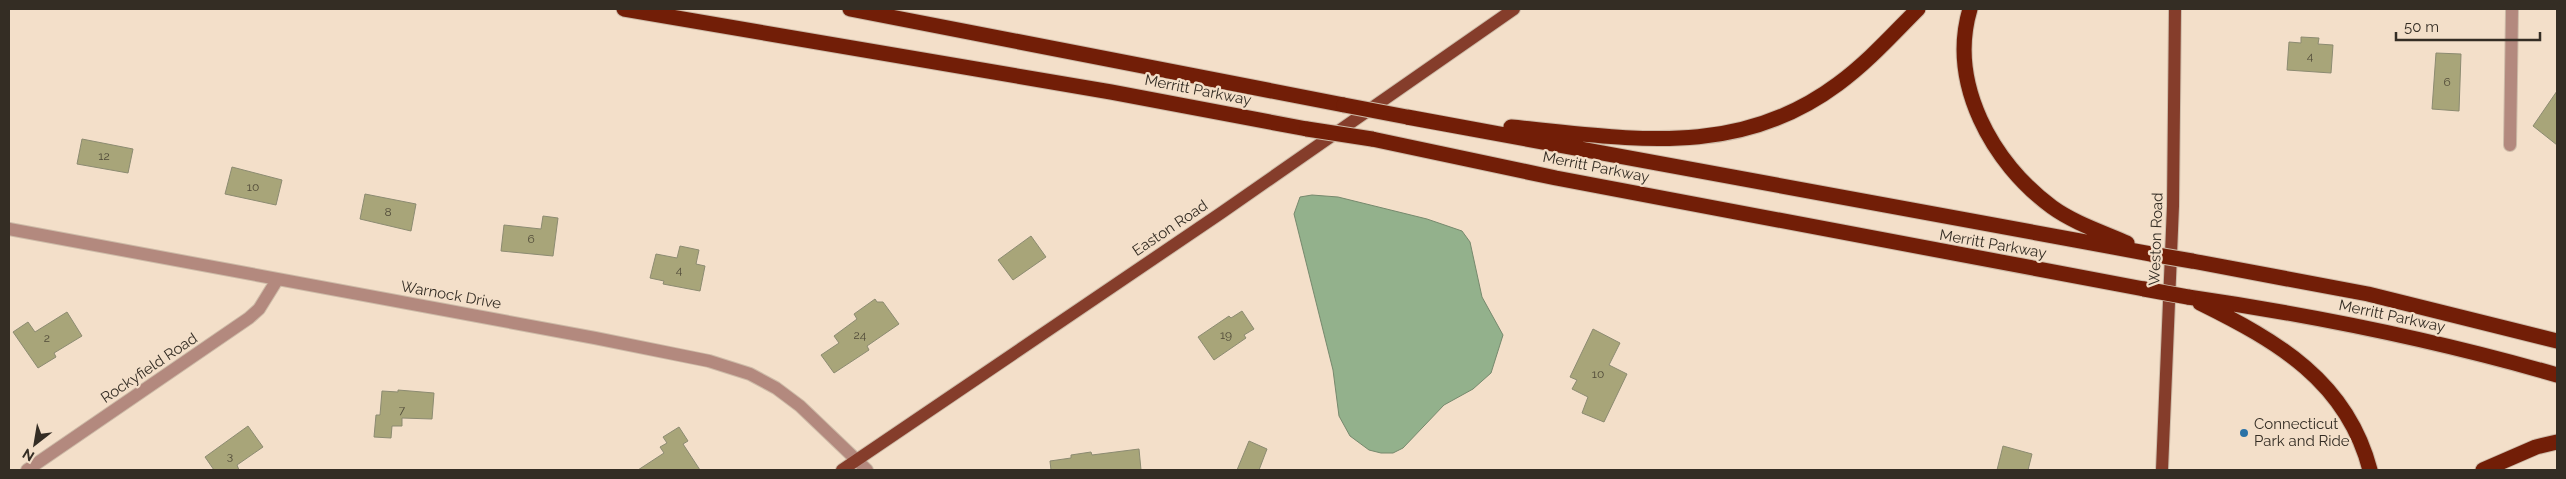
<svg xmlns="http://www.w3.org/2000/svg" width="2566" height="479" viewBox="0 0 2566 479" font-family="Raleway,sans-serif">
<rect width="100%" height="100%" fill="#f3dfc9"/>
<!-- water -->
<path fill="#93b18c" stroke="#76896d" d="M 1312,195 L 1338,197 L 1427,219 L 1462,231 L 1470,242 L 1482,297 L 1503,335 L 1491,373 L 1473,389 L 1444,405 L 1403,448 L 1393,453 L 1381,453 L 1369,450 L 1350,436 L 1339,416 L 1333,370 L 1294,214 L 1300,197 Z"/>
<!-- building -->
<path fill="#a8a579" stroke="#8c8b71" d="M 2301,37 L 2319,38 L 2318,44 L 2333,45 L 2331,73 L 2287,70 L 2289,42 L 2301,43 Z
M 2436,53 L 2461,54 L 2459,111 L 2432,109 Z
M 2557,91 L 2557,145 L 2533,126 Z
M 82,139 L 133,149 L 128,173 L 77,164 Z
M 232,167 L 282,180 L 276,205 L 225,194 Z
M 365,194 L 416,204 L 411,231 L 360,219 Z
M 543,216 L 558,218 L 553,256 L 501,251 L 504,225 L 541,229 Z
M 1031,236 L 1046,257 L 1013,280 L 998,260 Z
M 680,246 L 699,250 L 696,264 L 705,266 L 700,291 L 663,284 L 664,281 L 650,278 L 656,254 L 677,258 Z
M 875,299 L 877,302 L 883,302 L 899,324 L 867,346 L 869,350 L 834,373 L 821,355 L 839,343 L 834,336 L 857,319 L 854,314 Z
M 1242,311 L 1254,329 L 1244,335 L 1246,338 L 1214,360 L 1198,337 L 1229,316 L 1231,318 Z
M 67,312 L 82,336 L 54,353 L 56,357 L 38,368 L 13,332 L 28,322 L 35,332 Z
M 1593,329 L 1620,343 L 1609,365 L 1627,374 L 1604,422 L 1582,413 L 1588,397 L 1572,389 L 1577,380 L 1570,377 Z
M 398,390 L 434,393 L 432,419 L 402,418 L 402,426 L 392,426 L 391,438 L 374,437 L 376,415 L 380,415 L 382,391 L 398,392 Z
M 248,426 L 263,447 L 237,465 L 239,470 L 214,470 L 205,457 Z
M 679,427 L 688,441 L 683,444 L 700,470 L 638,470 L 664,453 L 660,447 L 667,443 L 663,437 Z
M 1249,441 L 1267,449 L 1259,470 L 1237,470 Z
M 2003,446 L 2032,454 L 2028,470 L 1997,470 Z
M 1139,449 L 1141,470 L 1051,470 L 1050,461 L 1071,458 L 1071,455 L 1091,452 L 1092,455 Z"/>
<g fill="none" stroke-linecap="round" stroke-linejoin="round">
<defs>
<path id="minor" d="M 2510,145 L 2512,9
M 9,229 L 595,338 L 709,361 L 750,374 L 776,388 L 800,406 L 867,470
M 27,470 L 249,318 L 259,309 L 277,280"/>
<path id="major" d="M 842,470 L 1221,213 L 1514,9
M 2162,470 L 2173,206 L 2175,9"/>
<path id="highway" d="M 624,9 L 1111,92 L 1307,129
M 850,9 L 1344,105
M 1970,9 C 1948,83 1992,163 2052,207 C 2074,223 2102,232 2127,243
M 1407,117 L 2151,254
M 1511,127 C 1629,138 1736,160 1838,84 C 1868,62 1892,35 1918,9
M 1372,139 L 1556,178 L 2144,289
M 2192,261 L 2368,294 L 2557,341
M 2188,297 C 2312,315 2436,340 2557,375
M 2200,303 C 2277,341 2347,381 2370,470
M 2483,470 L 2536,447 L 2557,442"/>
</defs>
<!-- minor casing -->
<use href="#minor" stroke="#cdbba8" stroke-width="14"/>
<!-- major casing -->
<use href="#major" stroke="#cdbba8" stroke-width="14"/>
<!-- highway casing -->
<use href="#highway" stroke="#cdbba8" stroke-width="17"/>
<!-- minor -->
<use href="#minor" stroke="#b3897e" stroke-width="12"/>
<!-- major -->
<use href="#major" stroke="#853d2b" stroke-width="12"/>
<!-- highway -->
<use href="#highway" stroke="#721e07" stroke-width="15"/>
<defs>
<path id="highway-bridge" d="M 1344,105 L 1407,117
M 1307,129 L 1372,139
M 2151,254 L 2192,261
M 2144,289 L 2188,297"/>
</defs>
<!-- highway-bridge casing -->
<use href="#highway-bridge" stroke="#cdbba8" stroke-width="17" stroke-linecap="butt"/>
<!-- highway-bridge -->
<use href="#highway-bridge" stroke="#721e07" stroke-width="15"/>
</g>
<!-- markers -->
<circle fill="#2a72a6" stroke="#f3dfc9" stroke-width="2" cx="2244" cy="433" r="5"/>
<g text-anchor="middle" stroke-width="4.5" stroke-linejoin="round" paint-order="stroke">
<!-- number labels -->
<g font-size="12" fill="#514b39">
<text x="2310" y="60">4</text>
<text x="2447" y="86">6</text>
<text x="104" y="160">12</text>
<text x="253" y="191">10</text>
<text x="388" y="216">8</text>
<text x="531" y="243">6</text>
<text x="679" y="274">4</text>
<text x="860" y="339">24</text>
<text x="1226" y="339">19</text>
<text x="47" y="342">2</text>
<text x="1598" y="378">10</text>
<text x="402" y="414">7</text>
<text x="230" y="460">3</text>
</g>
<!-- street labels -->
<g font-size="15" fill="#342d24" stroke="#f3dfc9">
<text transform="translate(1198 90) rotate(11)" y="5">Merritt Parkway</text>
<text transform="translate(1596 167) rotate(11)" y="5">Merritt Parkway</text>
<text transform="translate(1170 228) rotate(-34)" y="5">Easton Road</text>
<text transform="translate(2156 239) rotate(-88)" y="5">Weston Road</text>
<text transform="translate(1993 244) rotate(10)" y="5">Merritt Parkway</text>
<text transform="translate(451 295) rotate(10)" y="5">Warnock Drive</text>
<text transform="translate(2392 316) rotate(12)" y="5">Merritt Parkway</text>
<text transform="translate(149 368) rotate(-34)" y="5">Rockyfield Road</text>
</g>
<!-- poi labels -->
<g font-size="15" fill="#342d24" stroke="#f3dfc9" text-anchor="start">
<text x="2254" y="429">Connecticut<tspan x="2254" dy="17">Park and Ride</tspan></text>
</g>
</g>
<!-- border -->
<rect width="2566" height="479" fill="none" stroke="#342d24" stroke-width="20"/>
<!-- north arrow -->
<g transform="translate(35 444) rotate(211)" stroke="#f3dfc9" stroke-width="4" paint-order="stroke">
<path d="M0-4L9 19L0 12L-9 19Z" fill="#342d24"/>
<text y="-8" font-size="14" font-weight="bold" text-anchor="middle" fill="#342d24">N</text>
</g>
<!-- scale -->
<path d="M2396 32v8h144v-8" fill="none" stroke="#342d24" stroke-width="2.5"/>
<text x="2404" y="32" font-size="15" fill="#342d24" stroke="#f3dfc9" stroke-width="4" paint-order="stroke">50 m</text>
</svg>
